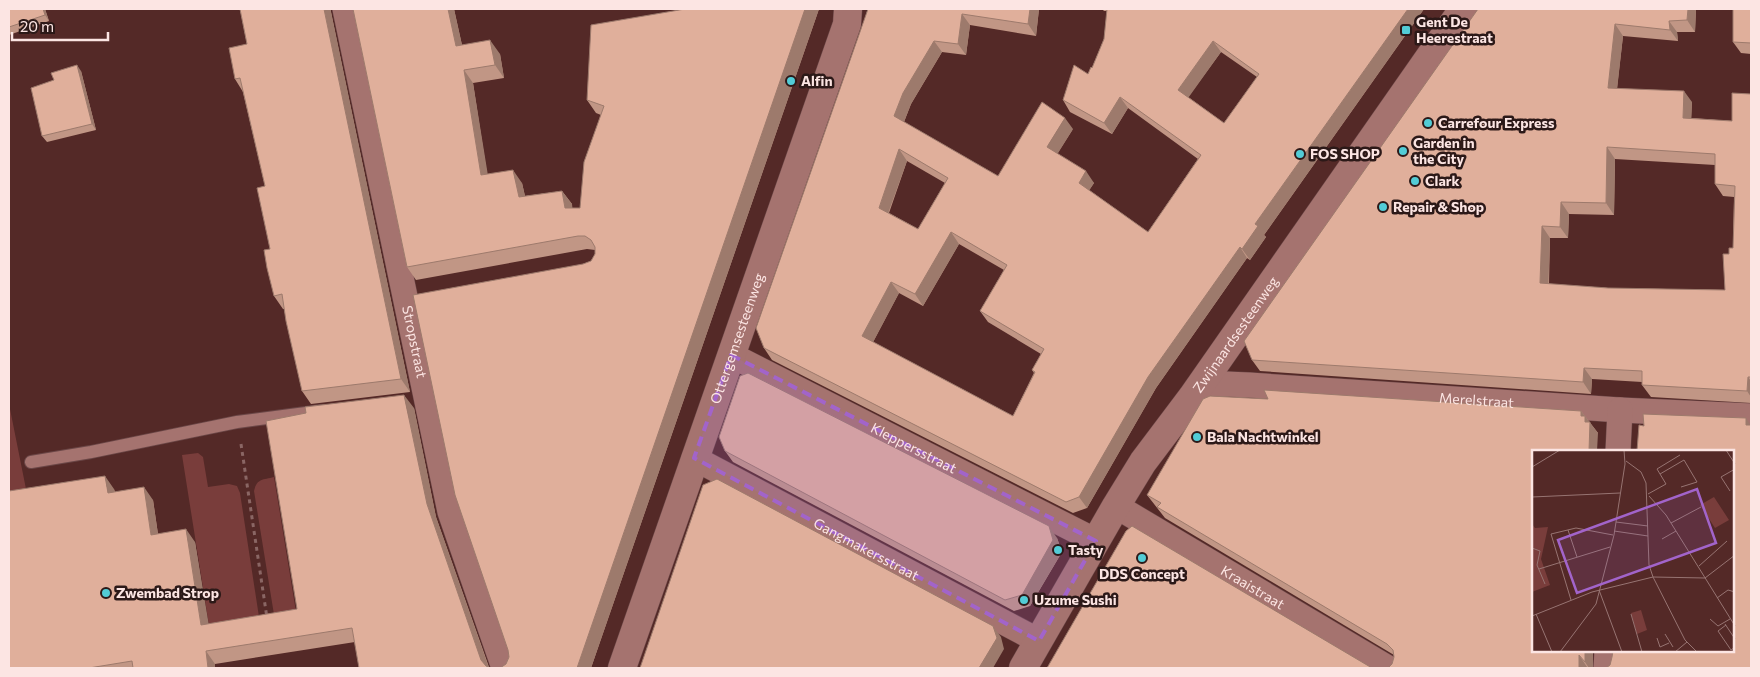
<svg xmlns="http://www.w3.org/2000/svg" width="1760" height="677" viewBox="0 0 1760 677" font-family="Commissioner,sans-serif">
<rect width="100%" height="100%" fill="#542927"/>
<!-- green -->
<path fill="#793d3b" d="M 9,404 L 26,489 L 9,492 Z
M 198,453 L 203,457 L 208,487 L 229,484 L 237,486 L 240,493 L 261,630 L 211,638 L 182,455 Z
M 274,477 L 298,624 L 276,627 L 254,491 C 257,478 263,480 274,477 Z"/>
<g fill="none" stroke-linecap="round" stroke-linejoin="round">
<defs>
<path id="lane" d="M 31,462 L 91,452 L 237,422 L 321,411"/>
<g id="street">
<path id="s1" d="M 345,9 L 450,512 L 504,668"/>
<path id="s2" d="M 731,355 L 1096,541"/>
<path id="s3" d="M 1202,383 L 1249,385 L 1620,410 L 1751,416"/>
<path d="M 1618,451 L 1620,410"/>
<path id="s4" d="M 694,458 L 1039,641"/>
<path id="s5" d="M 1116,506 L 1388,668"/>
<path d="M 1606,668 L 1607,651"/>
</g>
<g id="secondary">
<path id="s6" d="M 622,668 L 847,24 L 848,9"/>
<path id="s7" d="M 1023,668 L 1116,506 L 1143,462 L 1192,397 L 1463,9"/>
</g>
</defs>
<!-- lane casing -->
<use href="#lane" stroke="#6b4747" stroke-width="14"/>
<!-- street casing -->
<use href="#street" stroke="#6b4747" stroke-width="26"/>
<!-- secondary casing -->
<use href="#secondary" stroke="#6b4747" stroke-width="29"/>
<!-- path -->
<path stroke="#8a6664" stroke-width="3" stroke-dasharray="4 4" stroke-linecap="butt" d="M 241,444 L 267,618"/>
<!-- lane -->
<use href="#lane" stroke="#a5736f" stroke-width="12"/>
<!-- street -->
<use href="#street" stroke="#a5736f" stroke-width="25"/>
<!-- secondary -->
<use href="#secondary" stroke="#a5736f" stroke-width="28"/>
</g>
<!-- wall -->
<path fill="#c19685" fill-rule="evenodd" d="M 9,9 L 45,9 L 49,21 L 9,35 Z
M 240,9 L 331,9 L 331,12 L 410,392 L 311,404 L 302,391 L 284,309 L 283,309 L 274,296 L 265,186 L 243,92 L 235,79 L 247,44 Z
M 353,9 L 454,9 L 462,45 L 500,54 L 504,78 L 473,83 L 487,174 L 522,183 L 525,196 L 562,191 L 572,204 L 572,208 L 580,208 L 601,115 L 596,113 L 587,100 L 685,9 L 819,9 L 591,668 L 506,664 L 509,657 L 583,264 L 591,261 L 595,254 L 595,250 L 587,249 L 416,280 L 407,267 Z
M 868,9 L 1039,9 L 1036,36 L 970,25 L 966,55 L 942,52 L 911,104 L 904,122 L 998,176 L 1073,129 L 1057,154 L 1094,183 L 1089,190 L 1148,232 L 1198,159 L 1128,108 L 1112,134 L 1070,112 L 1063,100 L 1088,74 L 1092,68 L 1104,39 L 1107,11 L 1104,11 L 1102,9 L 1424,9 L 1264,235 L 1266,237 L 1250,260 L 1247,258 L 1156,388 L 1087,508 L 1073,513 L 772,360 L 764,348 ZM 1221,52 L 1257,77 L 1224,123 L 1188,97 ZM 907,161 L 945,183 L 918,229 L 889,213 ZM 959,244 L 1004,270 L 980,311 L 988,322 L 1041,354 L 1032,370 L 1034,373 L 1013,416 L 873,342 L 899,293 L 923,306 Z
M 1478,9 L 1696,9 L 1695,32 L 1677,32 L 1678,41 L 1623,36 L 1617,88 L 1692,102 L 1691,118 L 1732,121 L 1751,94 L 1751,403 L 1651,397 L 1642,385 L 1642,382 L 1592,379 L 1591,394 L 1260,371 L 1252,360 ZM 1615,159 L 1715,165 L 1715,184 L 1723,196 L 1734,197 L 1733,248 L 1725,290 L 1608,288 L 1549,284 L 1550,238 L 1568,238 L 1569,214 L 1614,215 Z
M 1751,9 L 1751,54 L 1741,53 L 1733,42 Z
M 81,71 L 96,130 L 47,142 L 42,136 Z
M 1268,399 L 1581,411 L 1598,433 L 1534,451 L 1593,651 L 1593,668 L 1588,668 L 1587,667 L 1392,664 L 1394,657 L 1394,655 L 1165,518 L 1147,495 Z
M 414,408 L 436,517 L 489,667 L 355,642 L 215,664 L 215,668 L 9,668 L 114,489 L 115,492 L 153,500 L 158,534 L 195,542 L 208,624 L 297,609 Z
M 725,451 L 1057,538 L 1062,552 L 1030,606 L 1014,611 L 733,462 Z"/>
<!-- shaded-wall -->
<path fill="#9d7a6c" d="M 43,9 L 45,9 L 49,21 L 45,15 Z
M 324,9 L 331,9 L 331,12 L 410,392 L 401,379 Z
M 448,9 L 454,9 L 465,59 L 456,46 Z
M 805,9 L 819,9 L 591,668 L 577,668 Z
M 1030,9 L 1039,9 L 1036,36 L 1028,24 Z
M 1408,9 L 1424,9 L 1264,235 L 1266,237 L 1250,260 L 1242,249 L 1255,224 Z
M 1688,9 L 1696,9 L 1695,32 L 1687,20 Z
M 962,14 L 970,25 L 966,55 L 958,44 Z
M 1669,21 L 1677,32 L 1678,41 L 1670,30 Z
M 1615,24 L 1623,36 L 1616,99 L 1608,88 Z
M 490,40 L 500,54 L 504,78 L 495,65 Z
M 934,41 L 942,52 L 911,104 L 902,127 L 894,116 L 903,93 Z
M 1213,41 L 1221,52 L 1186,101 L 1178,90 Z
M 77,65 L 81,71 L 96,130 L 92,124 Z
M 464,70 L 473,83 L 490,188 L 481,175 Z
M 1684,91 L 1692,102 L 1691,129 L 1683,118 Z
M 1120,97 L 1128,108 L 1112,134 L 1104,123 Z
M 1065,118 L 1073,129 L 1055,158 L 1047,147 Z
M 1607,147 L 1615,159 L 1614,215 L 1606,203 Z
M 899,149 L 907,161 L 886,219 L 879,208 Z
M 513,170 L 522,183 L 528,210 L 519,197 Z
M 1086,171 L 1094,183 L 1087,194 L 1079,183 Z
M 562,191 L 572,204 L 574,221 L 565,208 Z
M 1561,202 L 1569,214 L 1568,238 L 1560,227 Z
M 1542,226 L 1550,238 L 1548,294 L 1540,283 Z
M 951,232 L 959,244 L 923,306 L 915,294 Z
M 1240,247 L 1247,258 L 1156,388 L 1087,508 L 1079,497 L 1148,377 Z
M 891,282 L 899,293 L 870,348 L 862,336 Z
M 1584,368 L 1592,379 L 1591,394 L 1583,382 Z
M 1748,377 L 1751,381 L 1751,397 L 1747,391 Z
M 404,395 L 414,408 L 436,517 L 489,668 L 487,668 L 481,660 L 427,504 Z
M 1581,411 L 1598,433 L 1597,451 L 1589,451 L 1581,416 Z
M 1746,418 L 1751,426 L 1746,425 Z
M 105,476 L 114,489 L 117,506 L 108,493 Z
M 144,487 L 153,500 L 160,548 L 151,535 Z
M 1049,526 L 1057,538 L 1062,552 L 1030,606 L 1022,595 Z
M 186,529 L 195,542 L 211,638 L 201,625 Z
M 993,626 L 1001,637 L 1004,649 L 993,668 L 979,668 Z
M 206,651 L 215,664 L 215,668 L 208,668 Z
M 1585,651 L 1593,651 L 1593,668 L 1589,668 L 1585,662 Z
M 1579,655 L 1587,667 L 1587,668 L 1579,668 Z"/>
<!-- building -->
<path fill="#e0af9b" stroke="#9d7a6c" fill-rule="evenodd" d="M 9,9 L 43,9 L 45,15 L 9,27 Z
M 240,9 L 324,9 L 401,379 L 302,391 L 286,321 L 282,294 L 274,296 L 267,268 L 264,250 L 270,249 L 257,188 L 265,186 L 240,78 L 235,79 L 229,48 L 247,44 Z
M 353,9 L 448,9 L 456,46 L 490,40 L 495,65 L 464,70 L 481,175 L 513,170 L 519,197 L 562,191 L 565,208 L 580,208 L 584,162 L 604,106 L 587,100 L 591,25 L 685,9 L 805,9 L 577,668 L 500,668 L 506,664 L 509,657 L 508,650 L 455,495 L 413,295 L 583,264 L 591,261 L 595,254 L 595,247 L 591,240 L 585,236 L 578,236 L 407,267 Z
M 868,9 L 1030,9 L 1028,24 L 962,14 L 958,44 L 934,41 L 903,93 L 894,116 L 998,176 L 1042,102 L 1065,118 L 1047,147 L 1086,171 L 1079,183 L 1148,232 L 1201,155 L 1120,97 L 1104,123 L 1063,100 L 1074,65 L 1088,74 L 1091,67 L 1092,68 L 1104,39 L 1107,9 L 1408,9 L 1255,224 L 1258,226 L 1242,249 L 1240,247 L 1148,377 L 1079,497 L 1066,502 L 764,348 L 756,328 ZM 1213,41 L 1259,74 L 1224,123 L 1178,90 ZM 899,149 L 948,178 L 918,229 L 879,208 ZM 951,232 L 1007,265 L 980,311 L 1044,349 L 1032,370 L 1035,372 L 1013,416 L 862,336 L 891,282 L 915,294 Z
M 1478,9 L 1688,9 L 1687,20 L 1669,21 L 1670,30 L 1615,24 L 1608,88 L 1684,91 L 1683,118 L 1732,121 L 1732,93 L 1751,94 L 1751,377 L 1748,377 L 1747,391 L 1642,385 L 1642,371 L 1584,368 L 1583,382 L 1252,360 L 1244,341 ZM 1607,147 L 1715,154 L 1715,184 L 1735,186 L 1733,248 L 1729,248 L 1729,254 L 1723,254 L 1725,290 L 1608,288 L 1540,283 L 1542,226 L 1560,227 L 1561,202 L 1606,203 Z
M 1733,9 L 1751,9 L 1751,43 L 1733,42 Z
M 77,65 L 92,124 L 42,136 L 31,88 L 54,80 L 51,73 Z
M 748,373 L 1049,526 L 1053,540 L 1022,595 L 1005,600 L 725,451 L 719,437 L 740,376 Z
M 1264,390 L 1581,411 L 1581,416 L 1585,416 L 1585,422 L 1590,422 L 1589,451 L 1534,451 L 1534,651 L 1585,651 L 1585,662 L 1579,655 L 1579,668 L 1388,668 L 1392,664 L 1394,657 L 1393,650 L 1387,644 L 1157,507 L 1161,503 L 1147,495 L 1203,399 L 1210,396 L 1268,399 Z
M 404,395 L 427,504 L 481,660 L 486,666 L 491,668 L 359,668 L 352,628 L 206,651 L 208,668 L 133,668 L 132,661 L 89,668 L 9,668 L 9,491 L 105,476 L 108,493 L 144,487 L 151,535 L 186,529 L 201,625 L 297,609 L 266,421 L 306,413 L 305,407 Z
M 1643,414 L 1746,418 L 1746,425 L 1751,425 L 1751,668 L 1606,668 L 1610,665 L 1612,657 L 1613,651 L 1734,651 L 1734,451 L 1637,451 L 1639,425 L 1644,426 Z
M 717,479 L 993,626 L 997,638 L 979,668 L 640,668 L 703,485 Z
M 1132,526 L 1372,668 L 1047,668 L 1126,531 Z"/>
<!-- marked area -->
<path fill="#a264ca" fill-opacity="0.2" stroke="#a264ca" stroke-width="4" stroke-dasharray="10 6" stroke-linejoin="round" d="M 731,355 L 1096,541 L 1039,641 L 694,458 Z"/>
<!-- markers -->
<g fill="#52ccd6" stroke="#2c1918" stroke-width="2">
<rect x="1401" y="25" width="10" height="10" rx="2.5"/>
<circle cx="791" cy="81" r="5"/>
<circle cx="1428" cy="123" r="5"/>
<circle cx="1403" cy="151" r="5"/>
<circle cx="1300" cy="154" r="5"/>
<circle cx="1415" cy="181" r="5"/>
<circle cx="1383" cy="207" r="5"/>
<circle cx="1197" cy="437" r="5"/>
<circle cx="1058" cy="550" r="5"/>
<circle cx="1142" cy="558" r="5"/>
<circle cx="106" cy="593" r="5"/>
<circle cx="1024" cy="600" r="5"/>
</g>
<g text-anchor="middle" stroke-width="5" stroke-linejoin="round" paint-order="stroke">
<!-- poi labels -->
<g font-size="14" font-weight="bold" fill="#fce5e3" stroke="#2c1918" text-anchor="start">
<text x="1416" y="27">Gent De<tspan x="1416" dy="16">Heerestraat</tspan></text>
<text x="801" y="86">Alfin</text>
<text x="1438" y="128">Carrefour Express</text>
<text x="1413" y="148">Garden in<tspan x="1413" dy="16">the City</tspan></text>
<text x="1310" y="159">FOS SHOP</text>
<text x="1425" y="186">Clark</text>
<text x="1393" y="212">Repair &amp; Shop</text>
<text x="1207" y="442">Bala Nachtwinkel</text>
<text x="1068" y="555">Tasty</text>
<text x="1142" y="579" text-anchor="middle">DDS Concept</text>
<text x="116" y="598">Zwembad Strop</text>
<text x="1034" y="605">Uzume Sushi</text>
</g>
<!-- street labels -->
<g font-size="14" fill="#fce5e3" stroke="#2c1918">
<text dy="5" stroke="none"><textPath href="#s7" startOffset="396">Zwijnaardsesteenweg</textPath></text>
<text dy="5" stroke="none"><textPath href="#s6" startOffset="349">Ottergemsesteenweg</textPath></text>
<text dy="5" stroke="none"><textPath href="#s1" startOffset="340">Stropstraat</textPath></text>
<text dy="5" stroke="none"><textPath href="#s3" startOffset="275">Merelstraat</textPath></text>
<text dy="5" stroke="none"><textPath href="#s2" startOffset="205">Kleppersstraat</textPath></text>
<text dy="5" stroke="none"><textPath href="#s4" startOffset="195">Gangmakersstraat</textPath></text>
<text dy="5" stroke="none"><textPath href="#s5" startOffset="159">Kraaistraat</textPath></text>
</g>
</g>
<!-- overview -->
<g transform="translate(1532 450)">
<rect width="202" height="202" fill="#542927"/>
<path d="M 182,47 L 197,70 L 183,78 L 168,55 ZM 0,74 L 3,78 L 16,77 L 9,109 L 18,135 L 0,142 ZM 109,160 L 115,180 L 105,184 L 99,163 Z" fill="#793d3b"/>
<path fill="none" stroke="#977472" stroke-width="1" d="M 194,0 L 203,14M 94,11 L 109,22 L 114,33 L 117,115 L 121,127 L 153,190 L 165,202M 0,17 L 28,0M 128,24 L 152,10 L 165,32 L 149,37M 198,41 L 189,27 L 203,19M 116,44 L 134,34 L 125,19 L 148,5M 117,46 L 134,65 L 203,176M 0,47 L 88,43M 84,72 L 116,76M 139,73 L 169,57M 36,80 L 45,107M 82,81 L 116,86M 130,89 L 144,81M 0,98 L 8,101 L 5,115 L 13,134M 167,116 L 195,91M 7,119 L 78,97M 173,128 L 203,105M 67,140 L 90,202M 185,148 L 196,140 L 203,142M 39,150 L 19,84 L 44,78 L 81,85M 4,164 L 20,202M 99,164 L 110,202M 0,166 L 60,142 L 121,127 L 173,128M 178,169 L 186,176 L 198,169M 193,174 L 203,189M 194,175 L 186,181 L 199,200 L 203,197M 133,184 L 141,197M 125,188 L 128,197 L 137,193M 28,202 L 64,154 L 82,85 L 93,14 L 92,0M 143,202 L 155,192"/>
<path fill="#a264ca" fill-opacity="0.15" stroke="#a264ca" stroke-width="2.5" d="M 165,39 L 184,93 L 45,143 L 26,90 Z"/>
<rect width="202" height="202" fill="none" stroke="#fce5e3" stroke-width="2.5"/>
</g>
<!-- border -->
<rect width="1760" height="677" fill="none" stroke="#fce5e3" stroke-width="20"/>
<!-- scale -->
<path d="M12 32v8h96v-8" fill="none" stroke="#fce5e3" stroke-width="2.5"/>
<text x="20" y="32" font-size="15" fill="#fce5e3" stroke="#2c1918" stroke-width="4" paint-order="stroke">20 m</text>
</svg>
